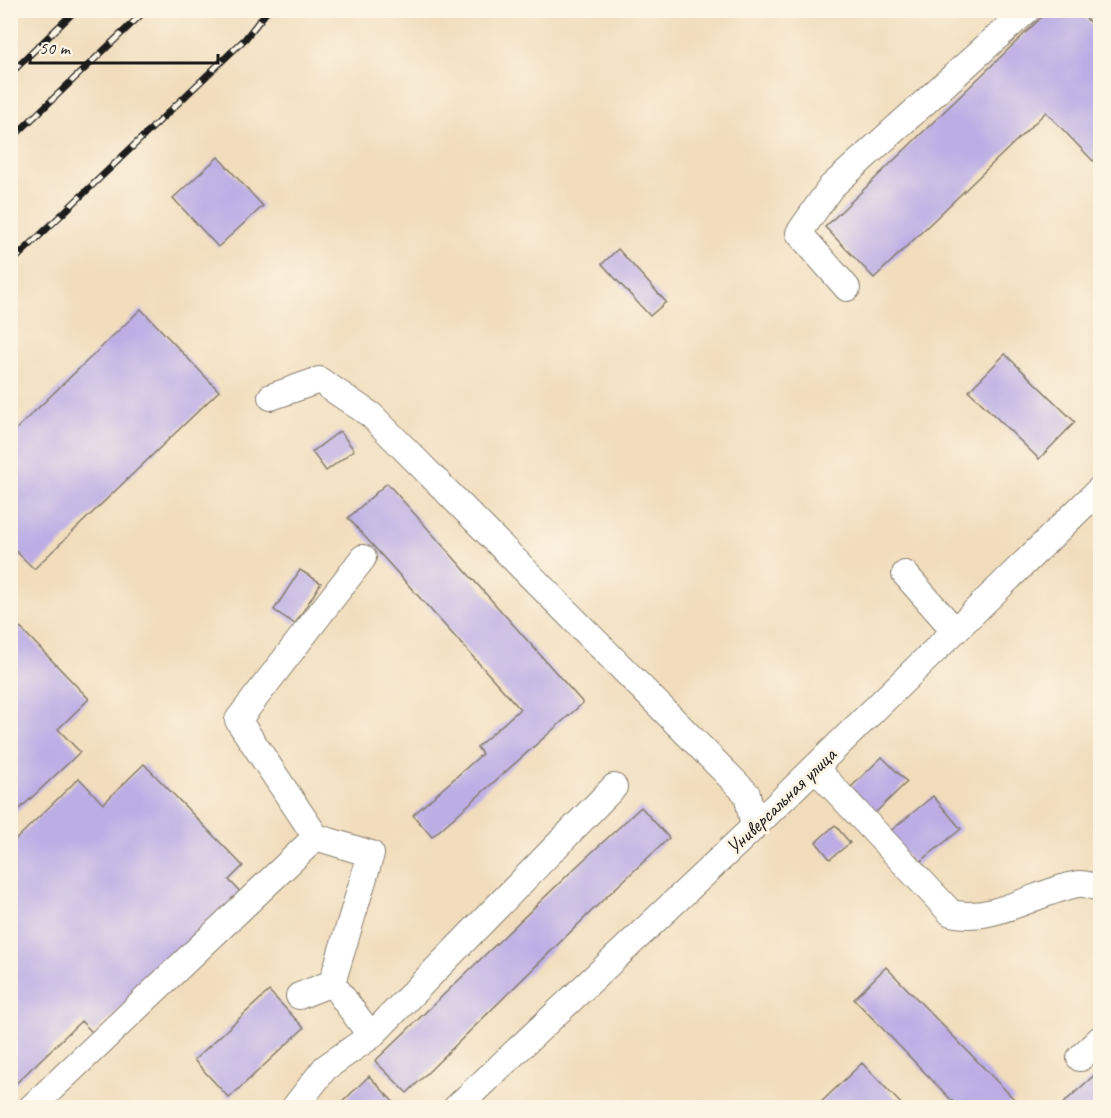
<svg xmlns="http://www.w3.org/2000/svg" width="1111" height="1118" viewBox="0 0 1111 1118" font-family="Caveat,sans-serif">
<rect width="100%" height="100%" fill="#fcf5e5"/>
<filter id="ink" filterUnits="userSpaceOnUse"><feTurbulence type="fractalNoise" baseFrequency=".0167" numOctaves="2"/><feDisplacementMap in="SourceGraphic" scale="12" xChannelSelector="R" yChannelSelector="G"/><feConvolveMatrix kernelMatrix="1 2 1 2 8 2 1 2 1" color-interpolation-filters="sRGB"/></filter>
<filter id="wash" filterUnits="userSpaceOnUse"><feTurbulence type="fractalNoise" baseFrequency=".008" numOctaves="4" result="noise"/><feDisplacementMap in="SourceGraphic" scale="24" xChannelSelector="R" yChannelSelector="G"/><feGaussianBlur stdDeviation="1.35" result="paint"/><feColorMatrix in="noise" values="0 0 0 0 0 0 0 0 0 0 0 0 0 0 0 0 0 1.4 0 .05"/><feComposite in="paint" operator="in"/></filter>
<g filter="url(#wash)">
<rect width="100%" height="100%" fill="#f1ddbc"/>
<g id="blocks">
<!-- building -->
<path fill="#bcaee5" d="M 1049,10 L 1078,10 L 1100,33 L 1100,154 L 1093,161 L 1046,112 L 874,278 L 825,227 Z
M 218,157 L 263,206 L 218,247 L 173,198 Z
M 618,249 L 666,302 L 650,316 L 602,264 Z
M 141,309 L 219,391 L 34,569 L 10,545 L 10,435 Z
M 1005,354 L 1075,422 L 1039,459 L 969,391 Z
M 340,431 L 354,450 L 326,471 L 312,452 Z
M 387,483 L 583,703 L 432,837 L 413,815 L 482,754 L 477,747 L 520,709 L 348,518 Z
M 300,570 L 321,583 L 295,624 L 274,610 Z
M 10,617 L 89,699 L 58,729 L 80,752 L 10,818 Z
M 882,757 L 907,782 L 875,813 L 851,787 Z
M 144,764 L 243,866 L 229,880 L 247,899 L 93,1033 L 81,1021 L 10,1089 L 10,845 L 79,778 L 103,804 Z
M 933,796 L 961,829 L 915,866 L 888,833 Z
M 641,807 L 669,838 L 605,898 L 407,1093 L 375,1061 L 576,867 Z
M 835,825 L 850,843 L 830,859 L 816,842 Z
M 886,967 L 1014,1099 L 1005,1108 L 959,1108 L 854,999 Z
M 269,991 L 304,1028 L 229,1098 L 194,1060 Z
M 862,1063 L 905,1108 L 815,1108 Z
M 1100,1070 L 1100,1108 L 1058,1108 Z
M 369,1076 L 399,1108 L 336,1108 Z"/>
</g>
</g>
<g filter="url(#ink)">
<use href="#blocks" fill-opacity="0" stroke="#867c6c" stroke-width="1.5"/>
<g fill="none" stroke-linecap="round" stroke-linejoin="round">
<defs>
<path id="minor" d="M 847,288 L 799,233 L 831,187 L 1027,10
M 271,397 L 319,380 L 371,415 L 747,794 L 754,827
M 905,574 L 955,631
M 815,768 L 951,913 C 994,923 1036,892 1078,884 C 1085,883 1094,887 1100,888
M 316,837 L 371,854 L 332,983 L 371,1036 L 614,787
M 299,996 L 332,983
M 1080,1058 L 1100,1039
M 31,1108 L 316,837 L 238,720 L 363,558
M 294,1108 L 325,1068 L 371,1036
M 456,1108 L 754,827 L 1100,489"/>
</defs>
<!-- minor casing -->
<use href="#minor" stroke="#867c6c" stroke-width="28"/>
<!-- minor -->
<use href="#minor" stroke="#fff" stroke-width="26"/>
<defs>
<path id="rail" d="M 10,74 L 76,10
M 10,140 L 146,10
M 10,264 L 245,39 L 268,10"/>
</defs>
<!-- rail casing -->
<use href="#rail" stroke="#1c1c1c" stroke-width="7"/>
<!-- rail -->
<use href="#rail" stroke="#fcf5e5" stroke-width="4.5" stroke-dasharray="14" stroke-linecap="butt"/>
</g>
</g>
<g text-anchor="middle" stroke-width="6" stroke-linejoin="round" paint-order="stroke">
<!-- street labels -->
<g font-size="21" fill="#1c1c1c" stroke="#fcf5e5">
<text transform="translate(781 801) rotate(-44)" y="7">Универсальная улица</text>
</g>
</g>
<!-- margin -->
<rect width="1111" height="1118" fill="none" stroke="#fcf5e5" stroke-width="36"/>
<!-- scale -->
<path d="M30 54v9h188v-9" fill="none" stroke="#1c1c1c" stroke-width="3"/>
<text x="39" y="54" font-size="18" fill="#1c1c1c" stroke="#fcf5e5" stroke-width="4.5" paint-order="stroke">50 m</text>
</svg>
